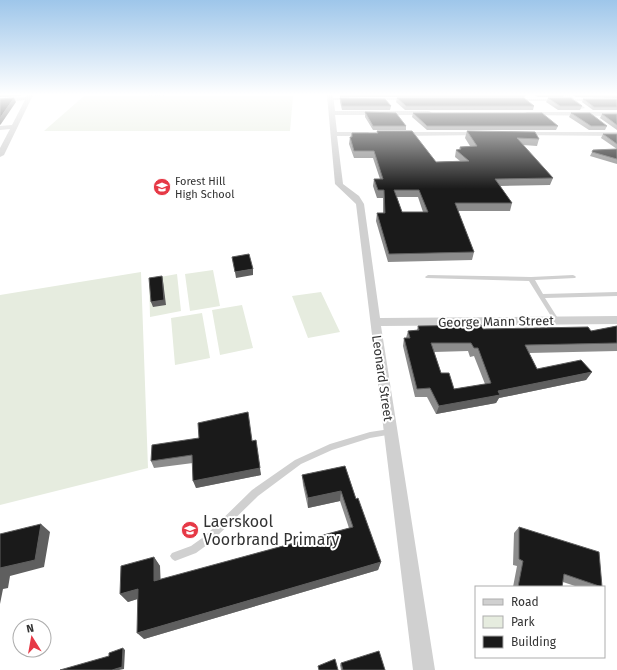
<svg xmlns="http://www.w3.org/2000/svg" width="617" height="670" viewBox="0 0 617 670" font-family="'Fira Sans',sans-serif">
<rect width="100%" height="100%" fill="#fff"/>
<!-- green -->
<path fill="#e6ecdf" d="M 84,96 L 293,96 L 290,131 L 44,131 Z
M 213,270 L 220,306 L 190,311 L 185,274 Z
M 141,272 L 148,468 L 0,505 L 0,295 Z
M 177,274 L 181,311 L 150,317 L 149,279 Z
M 321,292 L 340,332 L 308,338 L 292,296 Z
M 242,305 L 253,348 L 220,355 L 212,310 Z
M 202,313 L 210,358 L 175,365 L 171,318 Z"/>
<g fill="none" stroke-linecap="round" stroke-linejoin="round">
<!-- path -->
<path stroke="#cdcdcd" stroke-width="1.5" stroke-dasharray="1 1" stroke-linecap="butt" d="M 149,95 L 164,95"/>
<!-- lane -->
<path fill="#d0d0d0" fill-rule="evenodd" d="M 329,98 L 347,98 L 348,99 L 347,100 L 330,100 Z
M 378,98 L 403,98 L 404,99 L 403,100 L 379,100 Z
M 518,99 L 553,99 L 554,100 L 553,101 L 519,101 Z
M 568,99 L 589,99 L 590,100 L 589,101 L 569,101 Z
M 428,275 L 531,277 L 573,275 L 575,276 L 576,277 L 575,278 L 535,280 L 543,294 L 617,292 L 617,296 L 545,298 L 559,320 L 556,322 L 554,321 L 529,281 L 426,278 L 425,277 Z
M 390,429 L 393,430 L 394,432 L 393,434 L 370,438 L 332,450 L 301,464 L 258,496 L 211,542 L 196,553 L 175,561 L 172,559 L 170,556 L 172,553 L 191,546 L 205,536 L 252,490 L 295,460 L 330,444 L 370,432 Z"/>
<!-- street -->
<path fill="#d0d0d0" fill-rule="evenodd" d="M 27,95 L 33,95 L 4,155 L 0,157 L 0,148 L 10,129 L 0,130 L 0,126 L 12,125 L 25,100 L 0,102 L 0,98 L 26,97 Z
M 327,95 L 333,95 L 335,111 L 429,111 L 432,113 L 429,115 L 335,115 L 337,132 L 368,132 L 371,134 L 368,136 L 337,136 L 343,184 L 359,196 L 364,204 L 380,318 L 617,316 L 617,324 L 381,326 L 435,670 L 413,670 L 356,204 L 335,184 Z
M 563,95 L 570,95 L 585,108 L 580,109 Z
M 527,112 L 617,112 L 617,116 L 525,115 L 524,114 Z
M 482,132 L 484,133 L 484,135 L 398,136 L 395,134 L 398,132 Z
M 520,132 L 617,132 L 617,136 L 518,135 L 518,133 Z"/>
</g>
<!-- wall -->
<path fill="#8c8c8c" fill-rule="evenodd" d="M 0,95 L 21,95 L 21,96 L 0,97 Z
M 340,95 L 526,95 L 524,97 L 340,97 Z
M 535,95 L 564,95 L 563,97 L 538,97 Z
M 572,95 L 617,95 L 617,98 L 576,97 Z
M 340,98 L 391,106 L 390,110 L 342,110 L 340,102 Z
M 397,98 L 534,106 L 533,110 L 405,110 L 396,102 Z
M 548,98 L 582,106 L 580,110 L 558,110 L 546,102 Z
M 583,99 L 617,99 L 617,110 L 593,110 L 582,102 Z
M 365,112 L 406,126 L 406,130 L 373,130 L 365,117 Z
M 413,113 L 558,126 L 556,130 L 427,130 L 412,117 Z
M 571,113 L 607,126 L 605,130 L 589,130 L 569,117 Z
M 602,114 L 617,114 L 617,130 L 600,118 Z
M 377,131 L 436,162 L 460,161 L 455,157 L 456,150 L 459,150 L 460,147 L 470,146 L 465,138 L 467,131 L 539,139 L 537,146 L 523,145 L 553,178 L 550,185 L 500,186 L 512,203 L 510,211 L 458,211 L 474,252 L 472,260 L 388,262 L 376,221 L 377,213 L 383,213 L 383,198 L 377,198 L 373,186 L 374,179 L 380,179 L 373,158 L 354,158 L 349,144 L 350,137 L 351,137 L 352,133 L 377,133 ZM 397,197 L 418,197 L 423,212 L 402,212 Z
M 603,134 L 617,134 L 617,164 L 590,156 L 593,150 L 617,149 L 601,138 Z
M 418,326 L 483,329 L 591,331 L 617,326 L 617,351 L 529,353 L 537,369 L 592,372 L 586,380 L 499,398 L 496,403 L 436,414 L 427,397 L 415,397 L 403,346 L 404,338 L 406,338 L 408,331 L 417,330 ZM 468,351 L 470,357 L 474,356 L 485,384 L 454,389 L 441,373 L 434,352 Z
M 252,441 L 261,475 L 196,488 L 193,463 L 154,468 L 151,461 Z
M 345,466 L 356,499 L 381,562 L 378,570 L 144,639 L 137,599 L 128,602 L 120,594 L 154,557 L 160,566 L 160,580 L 349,528 L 340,501 L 308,508 L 303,485 L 302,475 Z
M 519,527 L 602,587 L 578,587 L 563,582 L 562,587 L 513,587 L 517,566 L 513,565 L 514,533 Z
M 341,663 L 385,670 L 341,670 L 340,665 Z"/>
<!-- shaded-wall -->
<path fill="#5f5f5f" d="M 14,98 L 16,102 L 1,124 L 0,125 L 0,118 Z
M 253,269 L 253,275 L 236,278 L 235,272 Z
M 162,276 L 163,281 L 166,305 L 153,307 L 151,302 Z
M 592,372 L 586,380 L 499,398 L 496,403 L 436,414 L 439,406 L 498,391 Z
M 256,440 L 261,475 L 196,488 L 193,481 Z
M 341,491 L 340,501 L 308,508 L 308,498 Z
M 41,524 L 50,532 L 44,567 L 10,576 L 8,588 L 3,589 L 0,604 L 0,568 Z
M 154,557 L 160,566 L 161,589 L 154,581 Z
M 381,562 L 378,570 L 144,639 L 137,633 Z
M 138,589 L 144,597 L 128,602 L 120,594 Z
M 123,648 L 125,650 L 124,669 L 119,670 L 112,670 Z"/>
<!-- building -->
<path fill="#1a1a1a" stroke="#5f5f5f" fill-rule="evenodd" d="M 14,98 L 0,118 L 0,99 Z
M 340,98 L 385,99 L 391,106 L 342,106 Z
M 397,98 L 524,98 L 534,106 L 406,106 Z
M 548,98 L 571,98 L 582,106 L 560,106 Z
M 583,99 L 617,99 L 617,107 L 594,107 Z
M 365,112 L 396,113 L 406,126 L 373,126 Z
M 413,113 L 542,113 L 558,126 L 427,126 Z
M 571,113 L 590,113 L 607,126 L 591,126 Z
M 602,114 L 617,114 L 617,125 Z
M 377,131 L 412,131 L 436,162 L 469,161 L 456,150 L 461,149 L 460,147 L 477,146 L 467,131 L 535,132 L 539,139 L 517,138 L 553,178 L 495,179 L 512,203 L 455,203 L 474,252 L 389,254 L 377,213 L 385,213 L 384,190 L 378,190 L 374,179 L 383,179 L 374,151 L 354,151 L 350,137 L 352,137 L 352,133 L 378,133 ZM 394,190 L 419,190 L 428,212 L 402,212 Z
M 603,134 L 617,134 L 617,144 Z
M 617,149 L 617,159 L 592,152 L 593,150 Z
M 249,254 L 253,269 L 235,272 L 232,257 Z
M 162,276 L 164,300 L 151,302 L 149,278 Z
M 481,325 L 483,329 L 588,327 L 591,331 L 617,326 L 617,343 L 525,345 L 537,369 L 581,360 L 592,372 L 498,391 L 500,395 L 439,406 L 430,388 L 417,389 L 404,338 L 410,338 L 408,331 L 419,330 L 418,326 ZM 431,343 L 471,343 L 474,348 L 478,348 L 491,383 L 454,389 L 449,373 L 441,373 Z
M 248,412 L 252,441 L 256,440 L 260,468 L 193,481 L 192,455 L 151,461 L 152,445 L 199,438 L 198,423 Z
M 345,466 L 356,499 L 358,498 L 381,562 L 137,633 L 138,589 L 120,594 L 121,566 L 154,557 L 154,581 L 353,527 L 341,491 L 308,498 L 302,475 Z
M 41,524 L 35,560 L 0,568 L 0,534 Z
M 519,527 L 599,552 L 602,587 L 564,574 L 562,587 L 518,587 L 523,561 L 519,559 Z
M 123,648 L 122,667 L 112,670 L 60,670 L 109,656 L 109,653 Z
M 379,651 L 385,670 L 343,670 L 341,663 Z
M 335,659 L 338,670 L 319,670 L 318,666 Z"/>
<!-- sky -->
<linearGradient id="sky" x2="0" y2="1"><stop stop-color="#9ec6ea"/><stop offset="0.5" stop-color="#fff"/><stop offset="1" stop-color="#fff" stop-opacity="0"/></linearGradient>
<rect width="617" height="189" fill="url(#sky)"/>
<!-- icons -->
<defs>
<symbol id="school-disc" viewBox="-11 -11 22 22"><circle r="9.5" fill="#e63946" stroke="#fff"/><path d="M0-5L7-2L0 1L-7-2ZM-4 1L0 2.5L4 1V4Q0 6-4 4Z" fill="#fff"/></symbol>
</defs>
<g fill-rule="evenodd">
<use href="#school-disc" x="152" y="177" width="20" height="20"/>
<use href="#school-disc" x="180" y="520" width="20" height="20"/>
</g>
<g text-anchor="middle" stroke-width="4" stroke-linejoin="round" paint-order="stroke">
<!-- far-poi labels -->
<g font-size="11" fill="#333" stroke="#fff" text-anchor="start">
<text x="175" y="185">Forest Hill<tspan x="175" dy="13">High School</tspan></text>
</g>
<!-- street labels -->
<g font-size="13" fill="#333" stroke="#fff">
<text transform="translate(496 321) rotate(-1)" y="5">George Mann Street</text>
<text transform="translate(383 378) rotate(82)" y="5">Leonard Street</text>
</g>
<!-- near-poi labels -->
<g font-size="16" fill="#333" stroke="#fff" text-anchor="start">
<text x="203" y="527">Laerskool<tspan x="203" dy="18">Voorbrand Primary</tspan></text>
</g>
</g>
<!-- legend -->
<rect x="475" y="586" width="130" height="72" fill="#ffffff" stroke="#adadad"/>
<rect x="483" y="599" width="20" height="6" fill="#d0d0d0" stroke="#adadad"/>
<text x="511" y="606" font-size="12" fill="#333333">Road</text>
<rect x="483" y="616" width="20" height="12" fill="#e6ecdf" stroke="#adadad"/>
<text x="511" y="626" font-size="12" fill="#333333">Park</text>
<rect x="483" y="636" width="20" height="12" fill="#1a1a1a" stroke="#adadad"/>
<text x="511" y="646" font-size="12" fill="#333333">Building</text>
<!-- north arrow -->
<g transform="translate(32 638) rotate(349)"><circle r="19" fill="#ffffff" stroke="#adadad"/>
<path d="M0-3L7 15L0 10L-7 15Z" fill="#e63946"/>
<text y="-6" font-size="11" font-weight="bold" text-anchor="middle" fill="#333333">N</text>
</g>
</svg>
